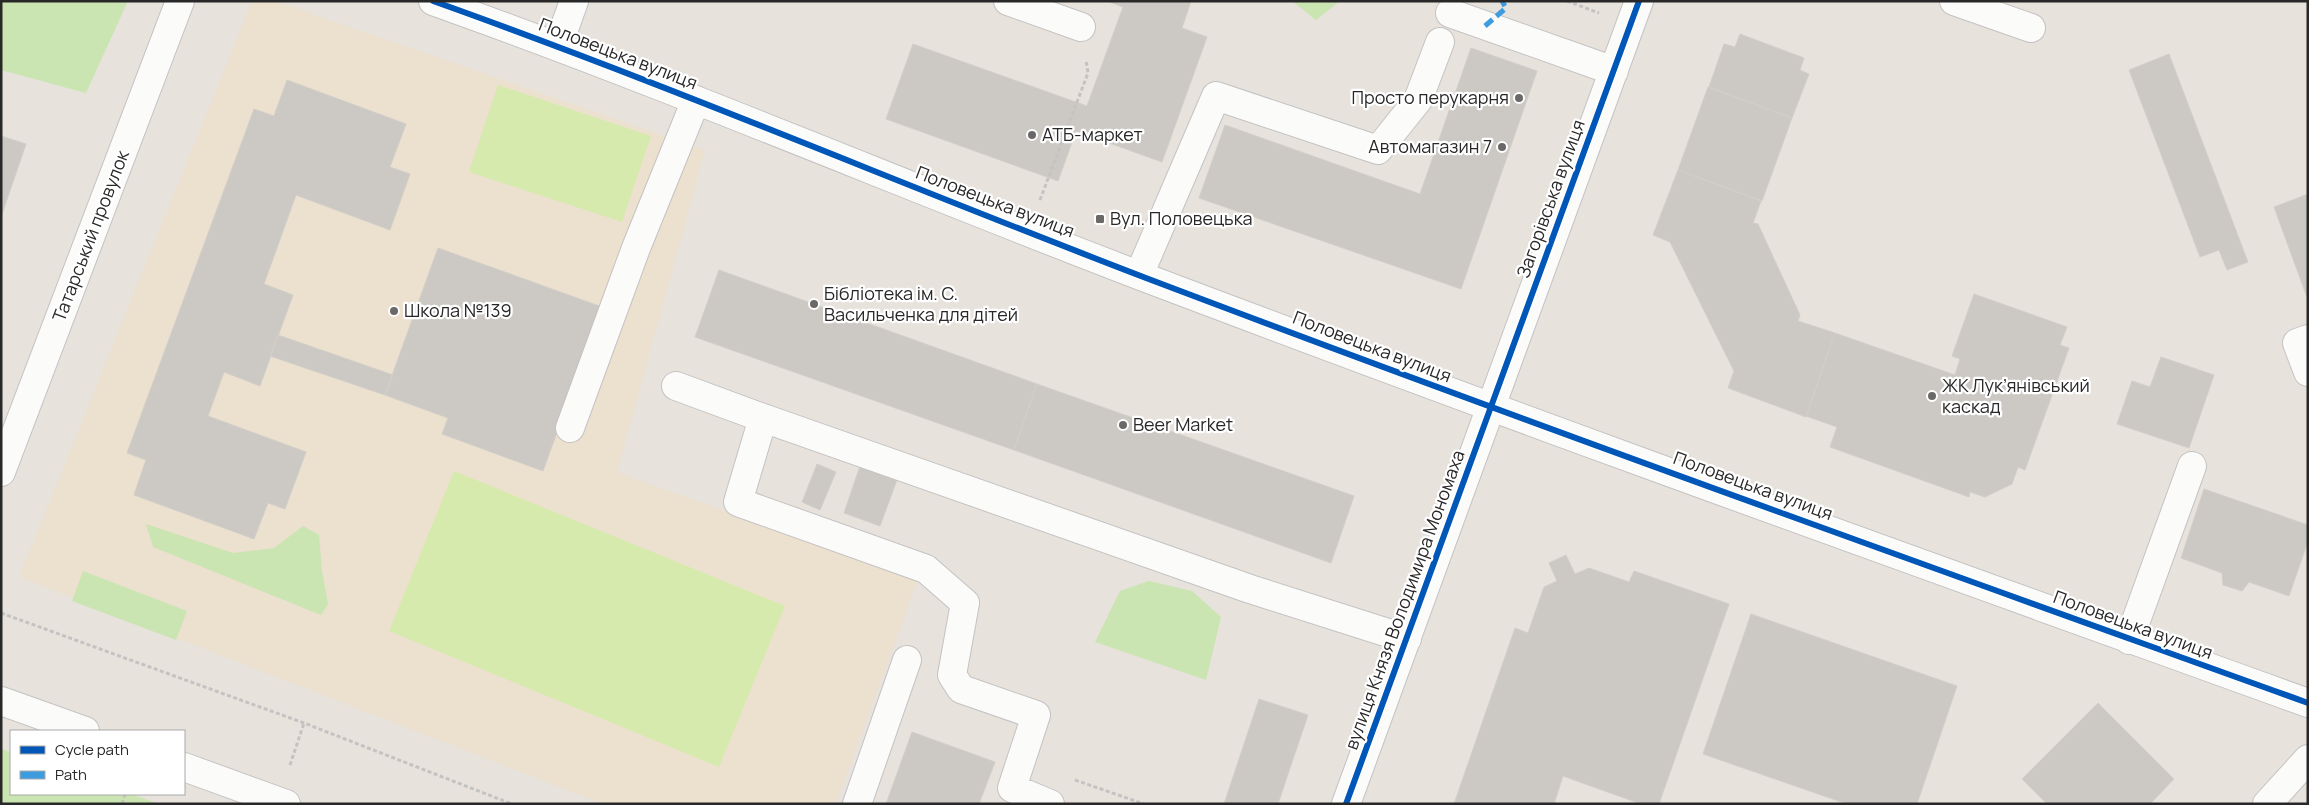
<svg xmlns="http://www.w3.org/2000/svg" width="2309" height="805" viewBox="0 0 2309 805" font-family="Manrope,sans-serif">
<rect width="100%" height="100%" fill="#e7e2dc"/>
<!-- education -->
<path fill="#ece0cf" d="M 252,1 L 275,1 L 705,150 L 617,472 L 917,581 L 836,804 L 603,804 L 19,577 Z"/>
<!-- green -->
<path fill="#cae5b1" d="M 1,1 L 128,1 L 86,93 L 1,70 Z
M 1292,1 L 1340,1 L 1316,20 Z
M 146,524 L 233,553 L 274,548 L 303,526 L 319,535 L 322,571 L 328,604 L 321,615 L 153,547 Z
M 83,571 L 187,611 L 176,640 L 72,601 Z
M 1149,581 L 1192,591 L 1221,617 L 1206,680 L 1095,642 L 1120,591 Z
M 1,749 L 11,752 L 11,794 L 131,794 L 159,804 L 1,804 Z"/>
<!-- pitch -->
<path fill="#d7eaae" d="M 498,85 L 651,136 L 622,222 L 469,172 Z
M 454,471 L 785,606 L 719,767 L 389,631 Z"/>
<!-- building -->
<path fill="#ccc8c4" stroke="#d2cec8" d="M 1107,1 L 1191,1 L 1182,28 L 1207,37 L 1162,162 L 1076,131 L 1058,181 L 886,119 L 913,44 L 1087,106 L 1123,7 Z
M 1740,34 L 1804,58 L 1800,70 L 1809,74 L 1792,118 L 1709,87 L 1724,44 L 1735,47 Z
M 1471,48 L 1537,71 L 1461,289 L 1199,198 L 1225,125 L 1420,194 Z
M 2169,54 L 2248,262 L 2227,270 L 2219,250 L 2200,257 L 2129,70 Z
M 287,80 L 406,124 L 390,167 L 410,174 L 390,230 L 296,195 L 264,284 L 293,295 L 260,386 L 224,372 L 208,416 L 306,452 L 285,509 L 268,503 L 254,539 L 134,495 L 146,460 L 127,453 L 254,109 L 274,116 Z
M 1708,87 L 1792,118 L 1762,201 L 1678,170 Z
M 1,136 L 26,144 L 1,217 Z
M 1678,170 L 1761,201 L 1753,223 L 1758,224 L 1800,315 L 1798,321 L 1835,333 L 1806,417 L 1728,388 L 1734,371 L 1670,242 L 1653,235 Z
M 2308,194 L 2308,300 L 2274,207 Z
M 438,248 L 602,307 L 543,471 L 442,434 L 448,418 L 385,395 Z
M 719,270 L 1037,384 L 1014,450 L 695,337 Z
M 1974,294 L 2067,327 L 2060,345 L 2069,348 L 2025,470 L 2018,467 L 2012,484 L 1985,497 L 1970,492 L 1969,497 L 1830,447 L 1837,427 L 1806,416 L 1835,333 L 1955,375 L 1960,359 L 1952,356 Z
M 278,335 L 393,375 L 385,395 L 270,356 Z
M 2161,357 L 2214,375 L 2189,448 L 2117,424 L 2132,381 L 2150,387 Z
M 1037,384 L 1354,496 L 1331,563 L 1014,450 Z
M 817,464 L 836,472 L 820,510 L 802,502 Z
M 860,466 L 897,480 L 880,526 L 844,513 Z
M 2204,489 L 2308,525 L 2308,541 L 2289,596 L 2249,582 L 2242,591 L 2223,585 L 2222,573 L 2181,558 Z
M 1566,555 L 1575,574 L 1589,568 L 1629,582 L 1634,571 L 1729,604 L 1659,804 L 1641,804 L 1563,776 L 1554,804 L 1454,804 L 1515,628 L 1528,633 L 1544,587 L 1557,581 L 1549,563 Z
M 1751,614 L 1957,686 L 1917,804 L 1847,804 L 1703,754 Z
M 1259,699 L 1308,715 L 1288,774 L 1278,804 L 1224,804 Z
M 2098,703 L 2174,779 L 2150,804 L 2047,804 L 2022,779 Z
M 912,732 L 995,762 L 979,804 L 886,804 Z"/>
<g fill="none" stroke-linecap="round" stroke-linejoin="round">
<defs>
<path id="minor" d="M 433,1 C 674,87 908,187 1146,278 C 1531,424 1920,563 2308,703
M 1008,1 L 1081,27
M 1954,1 L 2031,28
M 1450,13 L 1614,71
M 558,46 L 574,1
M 1139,275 L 1216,96 L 1378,150 L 1418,100 L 1440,42
M 2308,339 L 2297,343 L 2308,372
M 676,386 L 763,418 L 1250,589 L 1407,639
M 763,418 L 738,502 L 926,569 L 965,603 L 952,675 L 961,689 L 1036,715 L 1012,788 L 1050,804
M 570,428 L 636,248 L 696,100
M 1,472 L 180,1
M 2129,640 L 2192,466
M 1,701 L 85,731
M 184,767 L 286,804
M 857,804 L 907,660
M 1346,804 L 1639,1
M 2267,804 L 2308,759"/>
</defs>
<!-- minor casing -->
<use href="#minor" stroke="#c4c2c3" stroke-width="30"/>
<!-- path -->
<path stroke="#c4c3c2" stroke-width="3" stroke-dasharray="4 2.5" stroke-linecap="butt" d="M 1567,1 L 1599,13
M 1040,200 L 1088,73 L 1086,60
M 1,613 L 304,723 L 512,804
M 290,765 L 304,723
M 1075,780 L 1144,804
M 122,804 L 125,794"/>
<!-- minor -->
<use href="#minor" stroke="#fbfbfa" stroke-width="28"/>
<!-- quiet -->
<path stroke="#3d9ce0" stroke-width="5" stroke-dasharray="10 5" stroke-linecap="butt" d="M 1485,26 L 1506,8 L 1502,1"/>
<defs>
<path id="cycleway" d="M 433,1 C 674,87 908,187 1146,278 C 1531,424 1920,563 2308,703
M 1346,804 L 1639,1"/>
</defs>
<!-- cycleway casing -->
<use href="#cycleway" stroke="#fff" stroke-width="9"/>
<!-- cycleway -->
<use href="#cycleway" stroke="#0057b8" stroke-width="6"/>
</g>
<!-- markers -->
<g fill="#6b6967" stroke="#fff" stroke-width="2">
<circle cx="1519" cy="98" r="5"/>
<circle cx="1032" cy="135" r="5"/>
<circle cx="1502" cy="147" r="5"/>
<rect x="1095" y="214" width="10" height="10" rx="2.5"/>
<circle cx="814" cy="304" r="5"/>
<circle cx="394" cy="311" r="5"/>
<circle cx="1932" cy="396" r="5"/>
<circle cx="1123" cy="425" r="5"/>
</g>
<g text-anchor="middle" stroke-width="4.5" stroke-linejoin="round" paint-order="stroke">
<!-- street labels -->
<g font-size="18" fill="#282828" stroke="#fff">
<text transform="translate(618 54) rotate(21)" y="6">Половецька вулиця</text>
<text transform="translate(1551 199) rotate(-70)" y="6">Загорівська вулиця</text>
<text transform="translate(995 202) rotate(21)" y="6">Половецька вулиця</text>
<text transform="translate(91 236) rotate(-69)" y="6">Татарський провулок</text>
<text transform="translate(1372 347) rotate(21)" y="6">Половецька вулиця</text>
<text transform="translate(1753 486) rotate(20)" y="6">Половецька вулиця</text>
<text transform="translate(1405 600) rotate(-70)" y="6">вулиця Князя Володимира Мономаха</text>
<text transform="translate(2133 625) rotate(20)" y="6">Половецька вулиця</text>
</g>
<!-- poi labels -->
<g font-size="18" fill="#282828" stroke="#fff" text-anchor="start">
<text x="1509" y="104" text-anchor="end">Просто перукарня</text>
<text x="1042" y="141">АТБ-маркет</text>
<text x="1492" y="153" text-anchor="end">Автомагазин 7</text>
<text x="1110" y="225">Вул. Половецька</text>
<text x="824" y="300">Бібліотека ім. С.<tspan x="824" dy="21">Васильченка для дітей</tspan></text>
<text x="404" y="317">Школа №139</text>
<text x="1942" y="392">ЖК Лук’янівський<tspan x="1942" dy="21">каскад</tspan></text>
<text x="1133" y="431">Beer Market</text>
</g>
</g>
<!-- border -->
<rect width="2309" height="805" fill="none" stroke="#282828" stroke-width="5"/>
<!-- legend -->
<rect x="10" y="730" width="175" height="65" fill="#ffffff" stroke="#a9a9a9"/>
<rect x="20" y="746" width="25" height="8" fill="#0057b8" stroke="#a9a9a9"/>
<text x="55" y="755" font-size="15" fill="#282828">Cycle path</text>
<rect x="20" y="771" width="25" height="8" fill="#3d9ce0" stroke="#a9a9a9"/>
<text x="55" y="780" font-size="15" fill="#282828">Path</text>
</svg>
